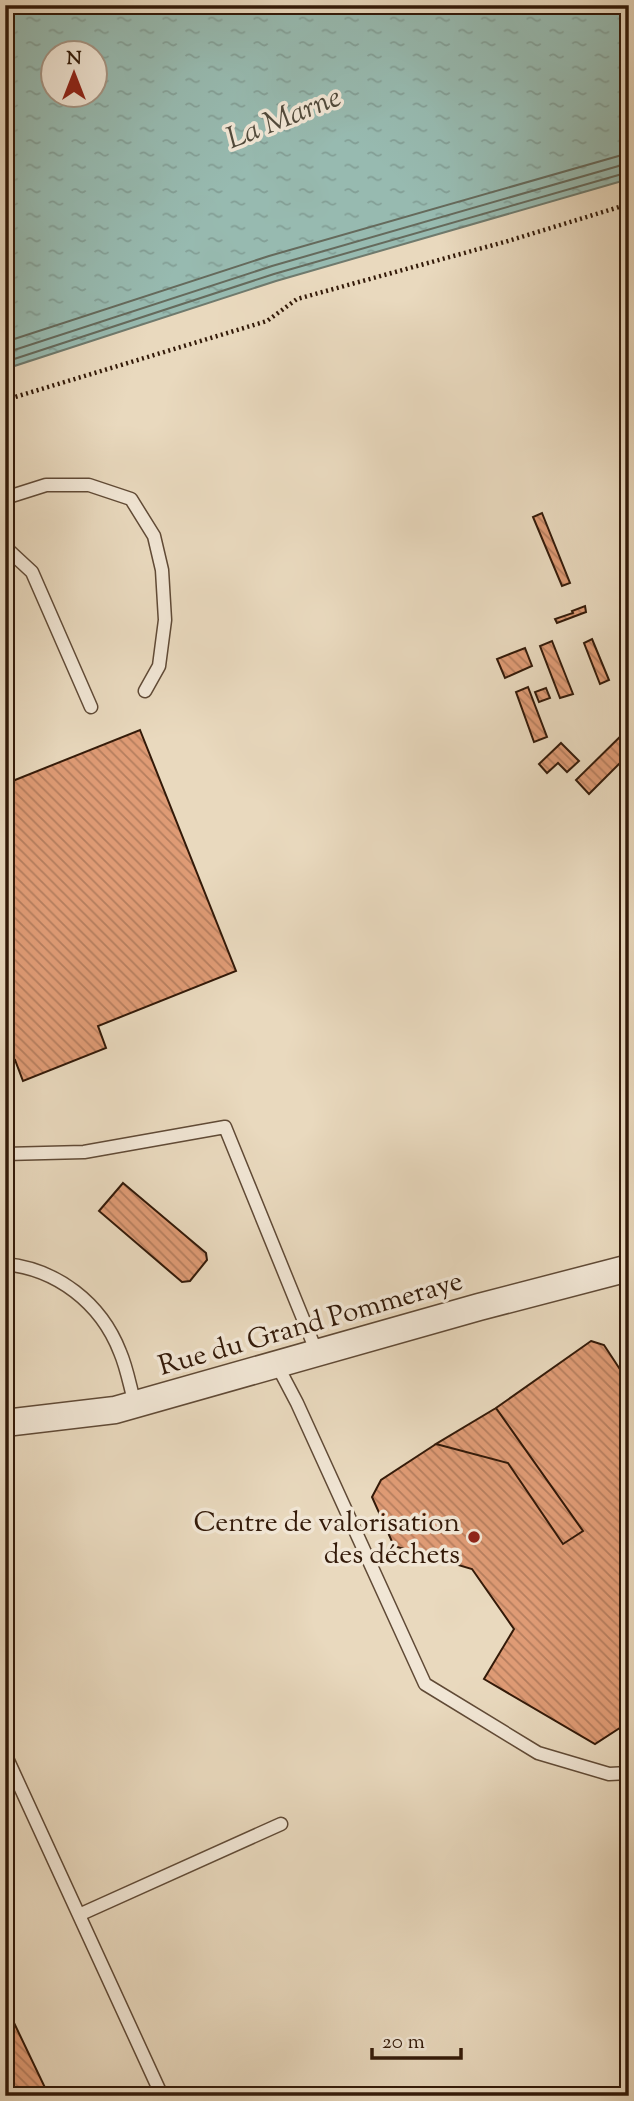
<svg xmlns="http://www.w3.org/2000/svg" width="634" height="2101" viewBox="0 0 634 2101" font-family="'Sorts Mill Goudy',serif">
<defs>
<pattern id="water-ripples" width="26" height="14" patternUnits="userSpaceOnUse" patternTransform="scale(1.75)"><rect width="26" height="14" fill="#97bab0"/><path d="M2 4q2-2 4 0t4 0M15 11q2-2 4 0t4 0" fill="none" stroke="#839f96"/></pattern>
<pattern id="building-back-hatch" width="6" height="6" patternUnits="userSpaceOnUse" patternTransform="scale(1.75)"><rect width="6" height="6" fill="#df9b75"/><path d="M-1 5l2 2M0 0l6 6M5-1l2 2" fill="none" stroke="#b57e5e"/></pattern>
</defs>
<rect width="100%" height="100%" fill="#e9d9be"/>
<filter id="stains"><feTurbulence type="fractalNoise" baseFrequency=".00286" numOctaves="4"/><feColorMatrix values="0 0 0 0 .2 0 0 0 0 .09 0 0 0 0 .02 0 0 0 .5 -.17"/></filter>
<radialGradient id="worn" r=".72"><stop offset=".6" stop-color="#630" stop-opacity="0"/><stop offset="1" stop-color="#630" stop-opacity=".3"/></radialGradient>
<!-- water -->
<path fill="url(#water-ripples)" stroke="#6f7a6d" stroke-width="2" fill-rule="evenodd" d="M 5,5 L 629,5 L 629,179 L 276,281 L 5,369 ZM 52,52 L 94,52 L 94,94 L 52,94 Z"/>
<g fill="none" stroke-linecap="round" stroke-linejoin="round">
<!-- shore -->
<path stroke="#656a5c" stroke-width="2" d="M 5,342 L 269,256 L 629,153
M 5,353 L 272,266 L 629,163
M 5,362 L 274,274 L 629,172"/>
</g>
<!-- building -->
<path fill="url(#building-back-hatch)" stroke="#331a09" stroke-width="2" d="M 542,513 L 570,583 L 562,586 L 533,517 Z
M 585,606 L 586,612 L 557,623 L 555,619 L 573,613 L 572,611 Z
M 592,639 L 609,680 L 600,684 L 584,643 Z
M 552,641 L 573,694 L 560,698 L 540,646 Z
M 525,648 L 532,666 L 505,678 L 497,659 Z
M 528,687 L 547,737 L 534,742 L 516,692 Z
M 546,688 L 550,698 L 539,702 L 535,692 Z
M 629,728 L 629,754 L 589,794 L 576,780 Z
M 140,730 L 236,971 L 98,1026 L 106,1048 L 23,1081 L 15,1060 L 5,1063 L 5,784 Z
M 561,743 L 579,761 L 567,772 L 558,763 L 547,773 L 539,764 Z
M 123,1183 L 206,1253 L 207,1260 L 190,1281 L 182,1282 L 99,1211 Z
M 591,1341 L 604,1345 L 629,1383 L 629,1722 L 595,1744 L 484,1679 L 514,1629 L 472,1569 L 394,1546 L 372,1497 L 381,1480 L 436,1444 L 508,1463 L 563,1544 L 583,1531 L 496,1408 Z
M 496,1408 L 583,1531 L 563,1544 L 508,1463 L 436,1444 Z
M 5,2004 L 49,2096 L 5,2096 Z"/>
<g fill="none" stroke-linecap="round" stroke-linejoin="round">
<defs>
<path id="service" d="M 5,498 L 46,485 L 89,485 L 131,499 L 154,536 L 162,570 L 165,620 L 159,666 L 145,691
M 5,547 L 32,572 L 91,707
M 5,1154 L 84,1152 L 225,1127 L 317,1353
M 5,1264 C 57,1269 101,1303 120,1352 C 127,1368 130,1387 135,1404
M 277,1365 L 297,1403 L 425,1684 L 538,1753 L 609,1774 L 629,1773
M 5,1754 L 162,2096
M 81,1914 L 281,1824"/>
<path id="minor" d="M 5,1423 L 115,1410 L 479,1307 L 629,1268"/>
</defs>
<!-- service casing -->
<use href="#service" stroke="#604a36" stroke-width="15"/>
<!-- minor casing -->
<use href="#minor" stroke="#604a36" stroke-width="29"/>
<!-- path -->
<path stroke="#331a09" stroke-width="4.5" stroke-dasharray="2 3.5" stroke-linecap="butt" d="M 5,400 L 267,321 L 297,299 L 508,241 L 629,204"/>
<!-- service -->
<use href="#service" stroke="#f1e6d5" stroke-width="12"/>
<!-- minor -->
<use href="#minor" stroke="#f1e6d5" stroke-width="26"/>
</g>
<!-- markers -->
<circle fill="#8f2418" stroke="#f1e6d5" stroke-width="2.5" cx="474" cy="1537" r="7"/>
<g text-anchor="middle" stroke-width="7" stroke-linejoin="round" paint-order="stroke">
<!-- street labels -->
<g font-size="28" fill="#331a09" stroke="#f1e6d5">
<text transform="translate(310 1322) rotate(-16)" y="10">Rue du Grand Pommeraye</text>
</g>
<!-- poi labels -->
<g font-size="28" fill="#331a09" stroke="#f1e6d5" text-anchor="end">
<text x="460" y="1531">Centre de valorisation<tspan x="460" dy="32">des déchets</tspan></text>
</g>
<!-- water labels -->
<g font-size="30" font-style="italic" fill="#514a3b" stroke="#f1e6d5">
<text transform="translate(283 117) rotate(-22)" y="10">La Marne</text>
</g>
</g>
<!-- margin -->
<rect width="634" height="2101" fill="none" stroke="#e9d9be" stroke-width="28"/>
<rect x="7" y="7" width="620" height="2087" fill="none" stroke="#331a09" stroke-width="3.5"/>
<rect x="14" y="14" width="606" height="2073" fill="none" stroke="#331a09" stroke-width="2"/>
<!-- north arrow -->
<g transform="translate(74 74)"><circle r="33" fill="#f1e6d5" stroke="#a59483" stroke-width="2"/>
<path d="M0-5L12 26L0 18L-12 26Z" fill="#8f2418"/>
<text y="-10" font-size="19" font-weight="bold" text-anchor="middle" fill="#331a09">N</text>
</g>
<!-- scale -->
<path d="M372 2048v10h89v-10" fill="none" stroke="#331a09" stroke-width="3.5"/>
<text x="382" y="2048" font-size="21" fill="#331a09" stroke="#f1e6d5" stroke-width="5" paint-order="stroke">20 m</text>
<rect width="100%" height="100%" filter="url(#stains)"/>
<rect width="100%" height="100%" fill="url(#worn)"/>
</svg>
